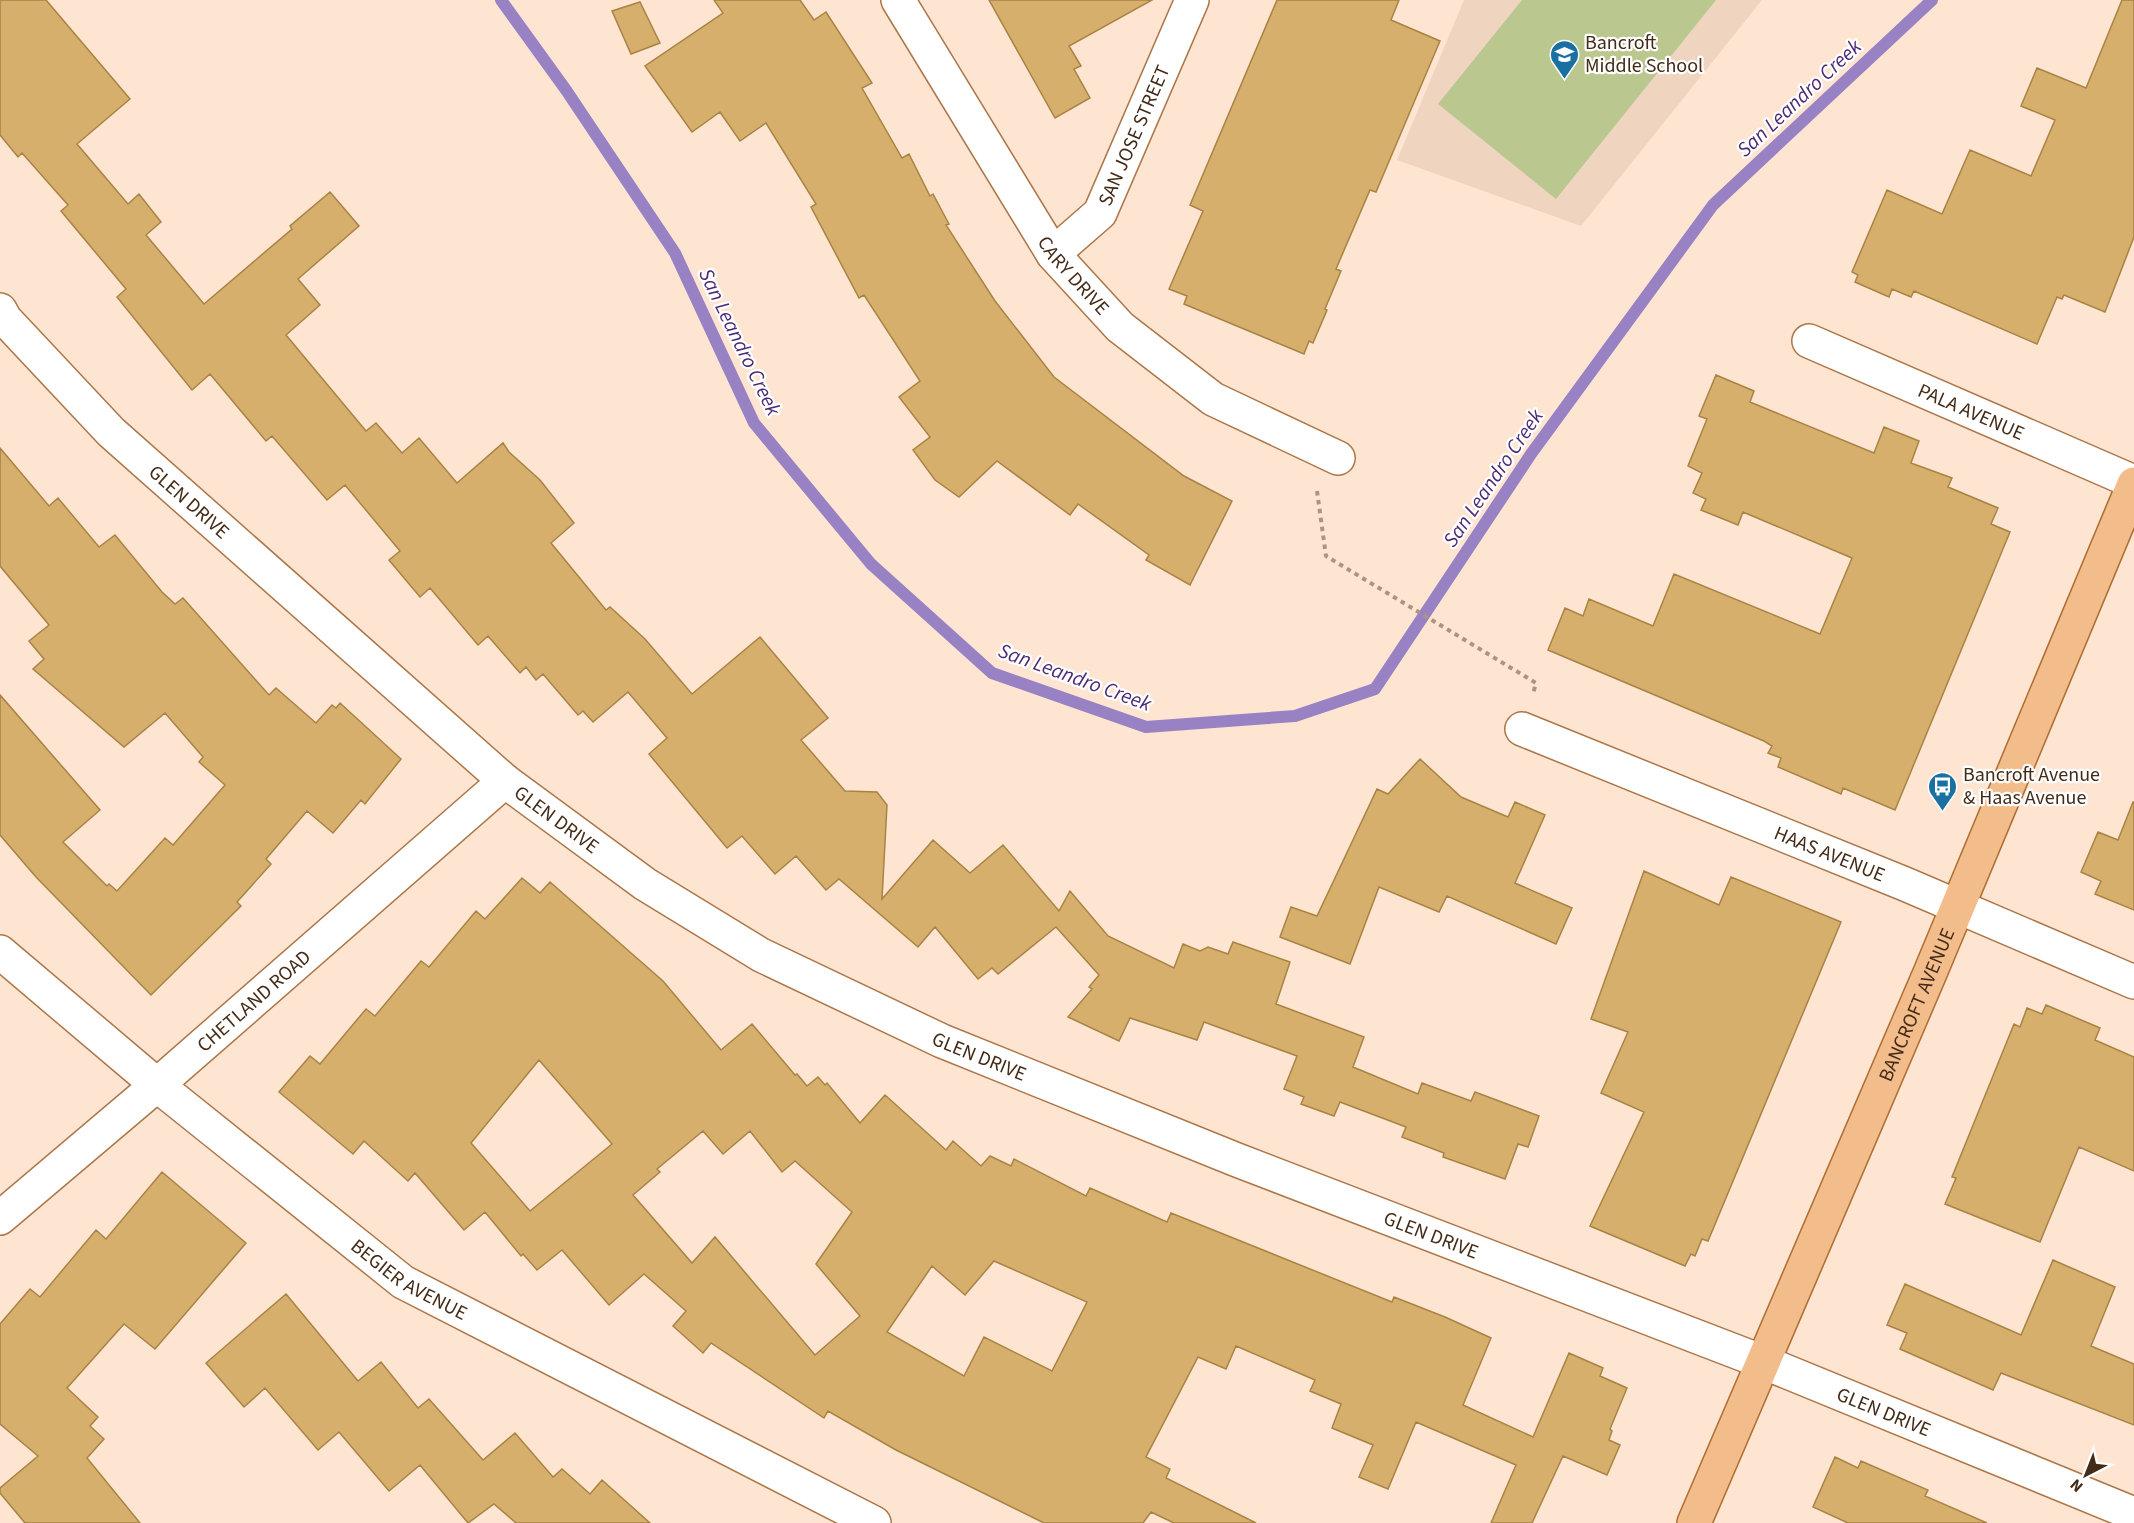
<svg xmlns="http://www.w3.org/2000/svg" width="2134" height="1523" viewBox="0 0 2134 1523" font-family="'Source Sans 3',sans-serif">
<rect width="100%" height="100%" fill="#fee5d2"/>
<!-- built -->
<path fill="#efd4bf" d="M 1464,0 L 1762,0 L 1581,226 L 1397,160 Z"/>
<!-- green -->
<path fill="#bac78e" d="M 1522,0 L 1716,0 L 1556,199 L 1438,104 Z"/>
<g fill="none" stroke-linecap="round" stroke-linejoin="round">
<!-- stream -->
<path stroke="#9882c3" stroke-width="12" d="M 501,0 L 566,90 L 675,253 L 754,423 L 871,564 L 992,673 L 1146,727 L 1295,716 L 1375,689 L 1531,454 L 1713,205 L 1932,0"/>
</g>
<!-- building -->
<path fill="#d7af6c" stroke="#a88344" stroke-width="1.5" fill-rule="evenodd" d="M 0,0 L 46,0 L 130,99 L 77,144 L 128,204 L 139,194 L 161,222 L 146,235 L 204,304 L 292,229 L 290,226 L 330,192 L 359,226 L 298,279 L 320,305 L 286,335 L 366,431 L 376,423 L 402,453 L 419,438 L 457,483 L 503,443 L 509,452 L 540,480 L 574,523 L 551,543 L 606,610 L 610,607 L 645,639 L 692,694 L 760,637 L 828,718 L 801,740 L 845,791 L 877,792 L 887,805 L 882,899 L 933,840 L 970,873 L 1003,845 L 1059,911 L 1070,891 L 1108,936 L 1174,968 L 1183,944 L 1200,951 L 1208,947 L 1228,954 L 1233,942 L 1290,962 L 1276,1004 L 1364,1037 L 1353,1067 L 1418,1094 L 1422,1083 L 1471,1101 L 1475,1092 L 1539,1116 L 1528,1147 L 1518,1144 L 1505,1179 L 1443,1157 L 1444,1153 L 1402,1137 L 1406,1127 L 1340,1102 L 1334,1116 L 1301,1104 L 1304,1097 L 1284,1089 L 1297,1056 L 1204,1022 L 1197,1040 L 1130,1018 L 1119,1041 L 1068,1017 L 1092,989 L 1089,987 L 1099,975 L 1056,927 L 998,974 L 992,968 L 978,979 L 935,927 L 918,947 L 839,879 L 826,890 L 796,856 L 775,874 L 742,836 L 727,848 L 649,754 L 667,738 L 628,692 L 593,722 L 583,711 L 578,715 L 543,674 L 536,680 L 526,667 L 520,673 L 488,636 L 478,645 L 430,588 L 420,597 L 389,560 L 400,551 L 345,485 L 327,500 L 272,436 L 266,441 L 210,374 L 192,390 L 117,297 L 126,289 L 61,211 L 68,205 L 22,153 L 18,157 L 0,135 Z
M 714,0 L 800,0 L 814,20 L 826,12 L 872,83 L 862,88 L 902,158 L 909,154 L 930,196 L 933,194 L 949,224 L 946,225 L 995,301 L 1054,377 L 1184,476 L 1232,501 L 1190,585 L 1146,560 L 1149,555 L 1078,504 L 1070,515 L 997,461 L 959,497 L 935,480 L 913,450 L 930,437 L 899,397 L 920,381 L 864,295 L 859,298 L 811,207 L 816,204 L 766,123 L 740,141 L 720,112 L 692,132 L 645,66 L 723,13 Z
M 989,0 L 1152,0 L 1069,46 L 1081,66 L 1074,69 L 1090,98 L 1055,118 Z
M 1277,0 L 1399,0 L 1391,20 L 1440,41 L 1376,192 L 1370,190 L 1336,269 L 1341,271 L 1325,309 L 1327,310 L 1313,343 L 1309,341 L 1304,354 L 1184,304 L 1187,296 L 1169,289 L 1203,211 L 1190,205 Z
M 2122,0 L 2134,0 L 2134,237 L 2105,312 L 2064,295 L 2062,299 L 2057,297 L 2037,344 L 1914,291 L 1911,297 L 1892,289 L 1889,297 L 1855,282 L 1858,275 L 1852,272 L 1887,190 L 1942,214 L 1970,150 L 2031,176 L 2055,120 L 2021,106 L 2037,68 L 2086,88 Z
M 640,2 L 660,43 L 631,54 L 612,11 Z
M 1716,375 L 1754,391 L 1750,402 L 1874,453 L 1884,427 L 1919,441 L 1911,463 L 1952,478 L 1948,487 L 1998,508 L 1991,524 L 2010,532 L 1895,810 L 1843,788 L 1841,794 L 1778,767 L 1781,758 L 1768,753 L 1772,746 L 1764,741 L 1548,650 L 1565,608 L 1583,616 L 1589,599 L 1653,626 L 1674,574 L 1820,634 L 1852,558 L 1743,512 L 1738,525 L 1701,510 L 1706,499 L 1693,493 L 1702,473 L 1688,466 L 1707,419 L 1699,416 Z
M 0,448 L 49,506 L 58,498 L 99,547 L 115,535 L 162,592 L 175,604 L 183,598 L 269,695 L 276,688 L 316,723 L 332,705 L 336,708 L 340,703 L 401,759 L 365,804 L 361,800 L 333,833 L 307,811 L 266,859 L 271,864 L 237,902 L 241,906 L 151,995 L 36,877 L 0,835 L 0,695 L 100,810 L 63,842 L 107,886 L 109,884 L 117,891 L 165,838 L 173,845 L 225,785 L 199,762 L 203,757 L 165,713 L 124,747 L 33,669 L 44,659 L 29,641 L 49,625 L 0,566 Z
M 1420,759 L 1461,797 L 1508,817 L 1515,802 L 1545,815 L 1515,883 L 1572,908 L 1556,944 L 1447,896 L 1439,912 L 1379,887 L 1350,964 L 1280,937 L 1291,907 L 1317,916 L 1377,789 L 1388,794 Z
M 2133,802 L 2134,802 L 2134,910 L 2095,894 L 2101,881 L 2081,872 L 2098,832 L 2118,840 Z
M 1644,871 L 1719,905 L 1731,877 L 1841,922 L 1708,1241 L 1702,1239 L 1695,1256 L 1691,1254 L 1685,1266 L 1590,1226 L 1644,1112 L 1601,1093 L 1628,1032 L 1591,1019 Z
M 522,878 L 540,893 L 550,882 L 663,981 L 721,1050 L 752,1024 L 795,1075 L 797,1074 L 807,1086 L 818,1077 L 825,1085 L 827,1083 L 860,1123 L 885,1095 L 946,1150 L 953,1141 L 981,1166 L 990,1156 L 1011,1166 L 1014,1159 L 1086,1196 L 1090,1188 L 1167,1222 L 1171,1213 L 1392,1302 L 1394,1297 L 1445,1317 L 1491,1338 L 1463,1405 L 1533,1437 L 1569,1353 L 1603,1368 L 1600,1376 L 1627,1388 L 1610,1429 L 1612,1431 L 1609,1440 L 1620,1445 L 1607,1475 L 1563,1456 L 1532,1523 L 1491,1523 L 1516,1465 L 1416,1422 L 1388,1489 L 1359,1477 L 1373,1445 L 1332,1428 L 1341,1404 L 1310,1391 L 1315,1380 L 1236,1346 L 1226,1369 L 1198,1357 L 1146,1457 L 1170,1469 L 1166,1478 L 1256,1523 L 1174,1523 L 1151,1512 L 1143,1523 L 1044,1523 L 896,1450 L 828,1411 L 824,1418 L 711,1343 L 703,1353 L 673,1326 L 686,1311 L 644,1274 L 609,1305 L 562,1250 L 537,1270 L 523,1254 L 521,1256 L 485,1212 L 464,1230 L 415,1173 L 408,1181 L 364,1141 L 353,1154 L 279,1092 L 310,1056 L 320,1064 L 366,1009 L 375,1016 L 421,961 L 429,967 L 476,911 L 485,919 ZM 539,1060 L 612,1144 L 530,1211 L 471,1143 ZM 703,1131 L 723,1154 L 750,1131 L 782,1172 L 795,1161 L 852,1212 L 816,1264 L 860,1316 L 815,1355 L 715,1237 L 692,1263 L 633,1195 L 660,1172 L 657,1169 ZM 994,1261 L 1087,1302 L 1052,1371 L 984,1337 L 964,1376 L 887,1332 L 932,1266 L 965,1295 Z
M 2046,1005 L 2100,1028 L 2095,1040 L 2134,1057 L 2134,1171 L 2079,1147 L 2040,1242 L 1945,1204 L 1956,1178 L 1952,1177 L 2014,1024 L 2020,1027 L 2027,1008 L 2042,1014 Z
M 162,1172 L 246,1243 L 155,1349 L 124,1324 L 67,1388 L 98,1417 L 90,1426 L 104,1439 L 87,1458 L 140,1523 L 25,1523 L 0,1493 L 0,1488 L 38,1456 L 0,1424 L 0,1324 L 30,1289 L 40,1297 L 96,1230 L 106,1239 Z
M 2053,1260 L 2115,1287 L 2091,1346 L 2134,1364 L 2134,1425 L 2001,1373 L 1993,1390 L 1900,1349 L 1907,1333 L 1887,1325 L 1905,1284 L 2021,1335 Z
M 286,1294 L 358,1381 L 381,1362 L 418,1408 L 429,1399 L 483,1460 L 515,1433 L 553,1477 L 562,1469 L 590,1494 L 602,1480 L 650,1523 L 516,1523 L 494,1504 L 468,1523 L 420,1465 L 389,1491 L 339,1432 L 318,1450 L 265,1388 L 244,1407 L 206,1363 Z
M 1835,1457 L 1858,1468 L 1861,1461 L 1928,1490 L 1925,1496 L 1987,1523 L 1848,1523 L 1813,1507 Z"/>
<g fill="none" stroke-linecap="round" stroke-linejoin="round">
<defs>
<g id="minor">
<path id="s1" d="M 898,0 L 1053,254 L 1120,327 L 1213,399 L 1338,458"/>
<path id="s2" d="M 1053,254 L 1100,213 L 1192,0"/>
<path id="s3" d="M 0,310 L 5,319 L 111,432 L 505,781 L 645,884 L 761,955 L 942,1041 L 1237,1160 L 1763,1362 L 2134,1514"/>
<path id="s4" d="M 1809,341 L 2134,482"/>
<path id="s5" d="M 1522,729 L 1905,884 L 2134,982"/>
<path id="s6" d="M 0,952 L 157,1085 L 403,1282 L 874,1523"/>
<path id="s7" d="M 0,1218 L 157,1085 L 505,781"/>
</g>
<g id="major">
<path id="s8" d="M 1694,1523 L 1930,973 L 2134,484"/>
</g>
</defs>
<!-- minor casing -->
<use href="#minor" stroke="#ad7648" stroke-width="36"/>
<!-- major casing -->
<use href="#major" stroke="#af6c31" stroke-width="36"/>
<!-- path -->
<path stroke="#ad9481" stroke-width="4" stroke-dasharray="4.5 4.5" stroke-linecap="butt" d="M 1317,491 L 1326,556 L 1536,683 L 1533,694"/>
<!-- minor -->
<use href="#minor" stroke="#fff" stroke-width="33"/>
<!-- major -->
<use href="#major" stroke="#f2bc8b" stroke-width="33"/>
</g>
<!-- icons -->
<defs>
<symbol id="school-pin" viewBox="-11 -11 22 30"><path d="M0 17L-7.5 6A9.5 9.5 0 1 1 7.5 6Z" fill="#1a71a1" stroke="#fff"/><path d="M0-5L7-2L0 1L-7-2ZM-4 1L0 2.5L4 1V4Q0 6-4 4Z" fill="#fff"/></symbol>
<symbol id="bus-pin" viewBox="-11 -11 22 30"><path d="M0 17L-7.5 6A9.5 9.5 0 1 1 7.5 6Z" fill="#1a71a1" stroke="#fff"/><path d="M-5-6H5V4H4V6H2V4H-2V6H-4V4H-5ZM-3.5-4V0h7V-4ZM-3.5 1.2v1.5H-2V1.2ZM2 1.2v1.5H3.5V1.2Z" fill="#fff"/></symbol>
</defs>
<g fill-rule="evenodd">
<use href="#school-pin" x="1548" y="38" width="33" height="45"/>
<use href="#bus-pin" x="1926" y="770" width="33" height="45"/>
</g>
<g text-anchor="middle" stroke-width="4.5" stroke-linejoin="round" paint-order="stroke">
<!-- poi labels -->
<g font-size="20" fill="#432b18" stroke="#fff" text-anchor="start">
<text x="1585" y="49">Bancroft<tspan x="1585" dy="23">Middle School</tspan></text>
<text x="1963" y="781">Bancroft Avenue<tspan x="1963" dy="23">&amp; Haas Avenue</tspan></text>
</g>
<!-- street labels -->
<g font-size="20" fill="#432b18" stroke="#fff">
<text dy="7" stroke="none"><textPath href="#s2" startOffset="147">SAN JOSE STREET</textPath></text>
<text dy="7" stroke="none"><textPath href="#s1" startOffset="327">CARY DRIVE</textPath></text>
<text dy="7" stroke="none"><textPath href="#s4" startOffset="177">PALA AVENUE</textPath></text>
<text dy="7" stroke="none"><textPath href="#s3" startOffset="270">GLEN DRIVE</textPath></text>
<text dy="7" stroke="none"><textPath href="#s3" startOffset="756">GLEN DRIVE</textPath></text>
<text dy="7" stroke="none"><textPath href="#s5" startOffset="332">HAAS AVENUE</textPath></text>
<text dy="7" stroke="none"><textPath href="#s7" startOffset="334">CHETLAND ROAD</textPath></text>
<text dy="7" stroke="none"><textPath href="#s8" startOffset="564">BANCROFT AVENUE</textPath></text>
<text dy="7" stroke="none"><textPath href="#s3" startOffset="1242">GLEN DRIVE</textPath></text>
<text dy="7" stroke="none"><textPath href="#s3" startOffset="1728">GLEN DRIVE</textPath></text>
<text dy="7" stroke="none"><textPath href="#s6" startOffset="525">BEGIER AVENUE</textPath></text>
<text dy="7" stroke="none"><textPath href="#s3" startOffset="2214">GLEN DRIVE</textPath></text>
</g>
<!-- water labels -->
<g font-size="21" font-style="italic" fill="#4a2a78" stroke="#fff">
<text transform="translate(1799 98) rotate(-43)" y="7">San Leandro Creek</text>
<text transform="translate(740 342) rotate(64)" y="7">San Leandro Creek</text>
<text transform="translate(1493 478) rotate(-56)" y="7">San Leandro Creek</text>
<text transform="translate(1075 677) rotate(20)" y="7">San Leandro Creek</text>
</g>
</g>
<!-- north arrow -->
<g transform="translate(2086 1475) rotate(222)" stroke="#ffffff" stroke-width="4.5" paint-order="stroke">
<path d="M0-4.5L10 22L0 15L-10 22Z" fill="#432b18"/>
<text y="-9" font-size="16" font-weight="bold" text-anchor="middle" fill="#432b18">N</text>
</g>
</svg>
